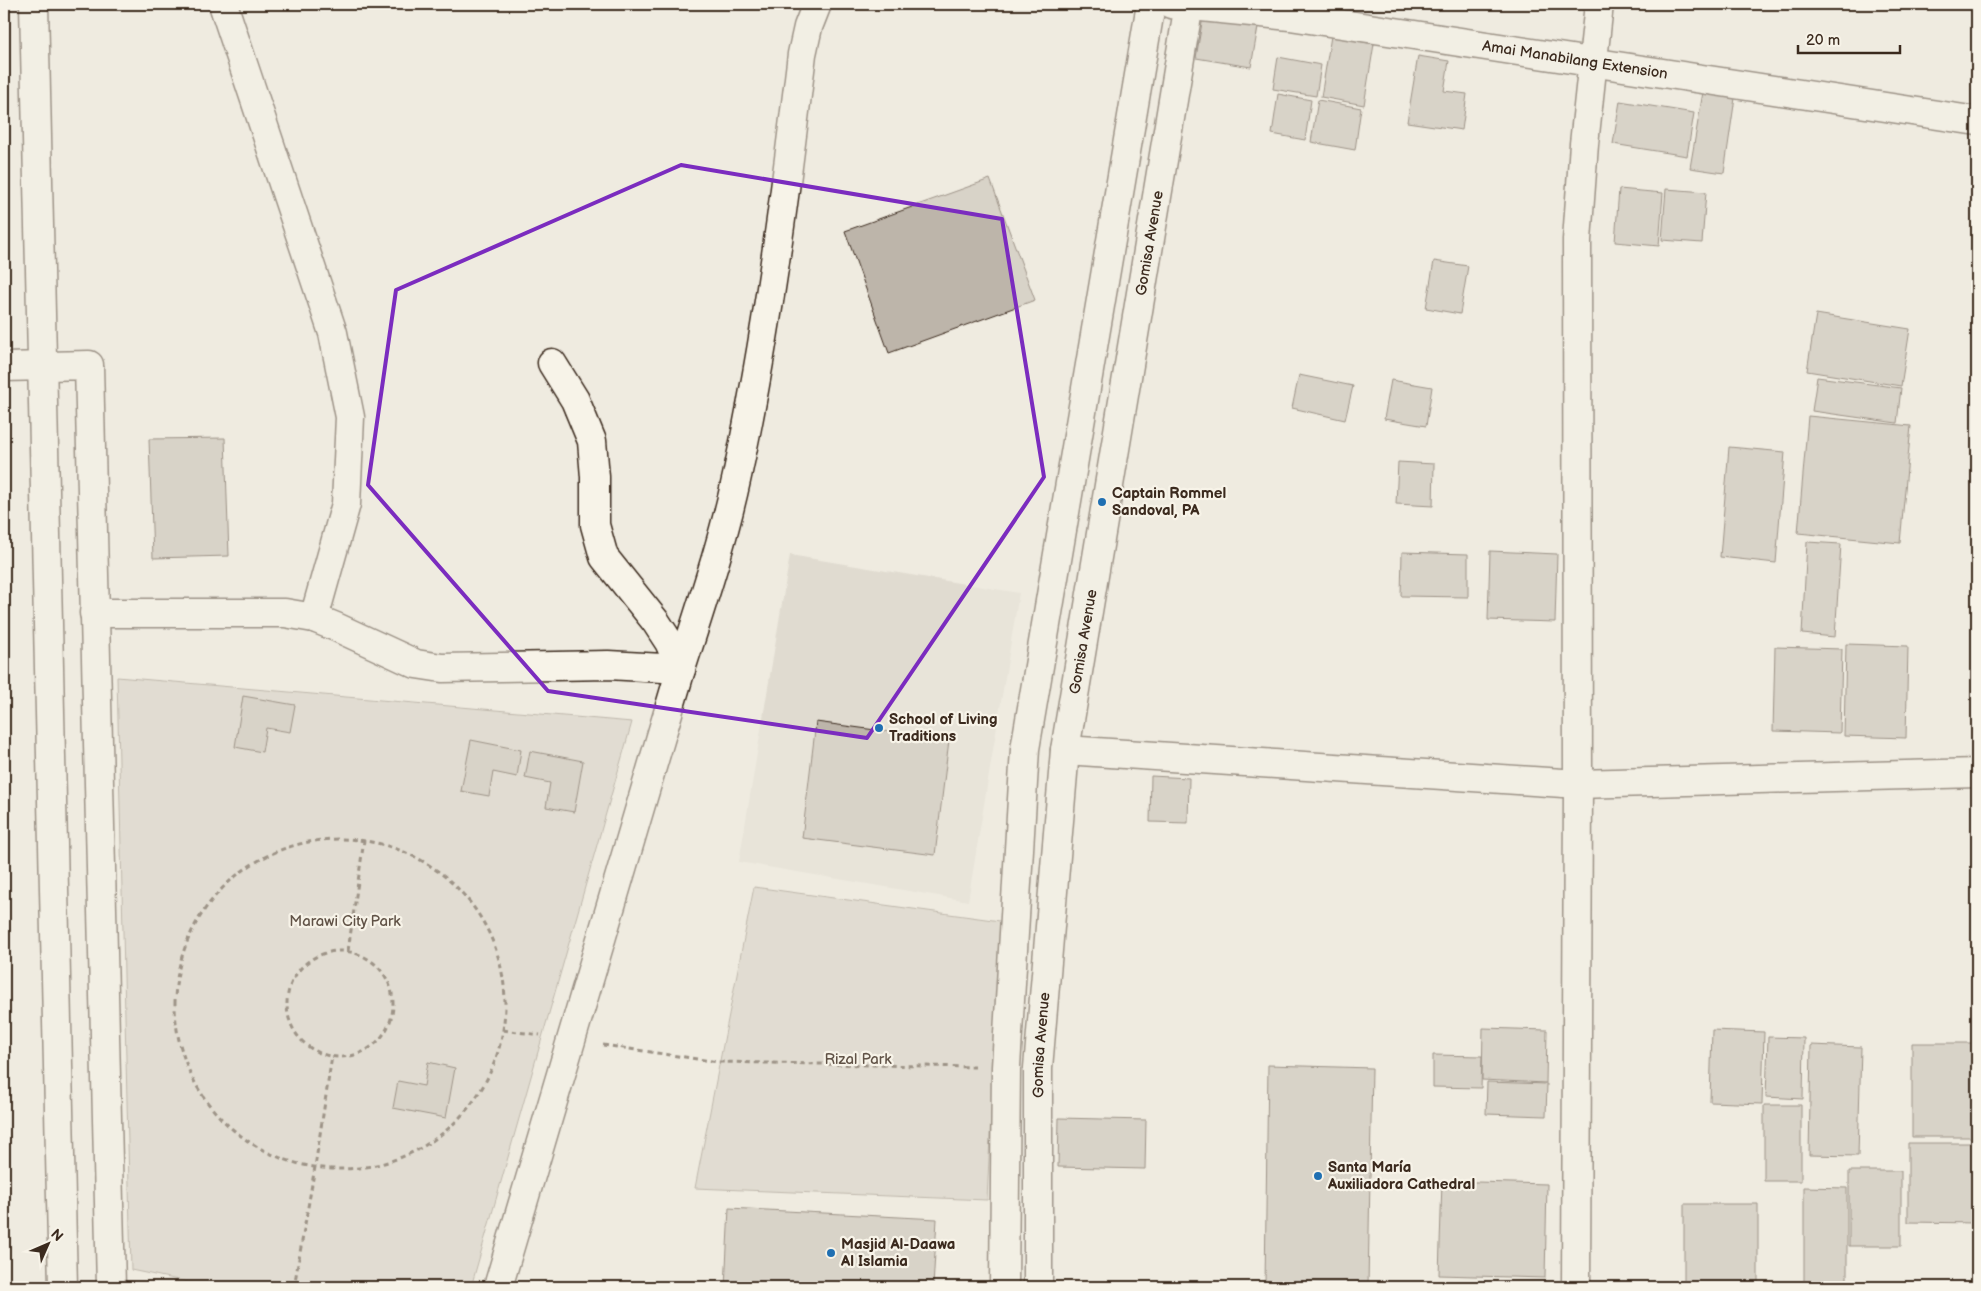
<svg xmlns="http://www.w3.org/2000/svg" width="1981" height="1291" viewBox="0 0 1981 1291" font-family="'Balsamiq Sans',sans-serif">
<rect width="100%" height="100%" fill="#efebe0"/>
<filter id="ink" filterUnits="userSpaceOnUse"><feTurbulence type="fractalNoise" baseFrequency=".02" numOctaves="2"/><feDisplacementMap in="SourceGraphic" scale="10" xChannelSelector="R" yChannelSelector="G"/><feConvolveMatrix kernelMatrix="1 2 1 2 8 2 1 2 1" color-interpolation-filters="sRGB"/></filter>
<g filter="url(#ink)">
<!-- built -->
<path fill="#e0dbd0" d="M 790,555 L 1019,593 L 968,901 L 739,862 Z"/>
<!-- green -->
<path fill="#d1cbc0" stroke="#867a6f" d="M 117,677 L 632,722 L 471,1287 L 212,1287 L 131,1270 Z
M 754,887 L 1000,921 L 987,1200 L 695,1188 Z"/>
<!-- building -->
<path fill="#bdb5aa" stroke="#3b2a1e" d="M 1458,4 L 1482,4 L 1482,7 Z
M 1203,17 L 1258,27 L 1251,67 L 1196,58 Z
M 1331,36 L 1374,44 L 1364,105 L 1321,97 Z
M 1418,56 L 1449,61 L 1444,91 L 1467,94 L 1462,130 L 1407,122 Z
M 1278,57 L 1321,65 L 1316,96 L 1273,89 Z
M 1703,92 L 1735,98 L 1724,173 L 1690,168 Z
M 1278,94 L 1311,100 L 1305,140 L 1272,134 Z
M 1318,100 L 1361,108 L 1355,150 L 1311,142 Z
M 1620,101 L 1694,113 L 1687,156 L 1613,144 Z
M 990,179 L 1035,300 L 889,353 L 845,231 Z
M 1619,189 L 1663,193 L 1659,246 L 1615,242 Z
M 1666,189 L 1706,192 L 1702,243 L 1662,240 Z
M 1434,261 L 1468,266 L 1460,314 L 1426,308 Z
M 1816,314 L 1910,329 L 1901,386 L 1807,371 Z
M 1299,375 L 1353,386 L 1345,420 L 1292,408 Z
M 1817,377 L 1901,388 L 1897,423 L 1812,411 Z
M 1391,380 L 1432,387 L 1426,426 L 1384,419 Z
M 1808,416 L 1911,426 L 1900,543 L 1798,533 Z
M 225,438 L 229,556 L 153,558 L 149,439 Z
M 1729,447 L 1785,452 L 1776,563 L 1720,557 Z
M 1398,462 L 1434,464 L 1433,506 L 1396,504 Z
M 1807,542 L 1841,544 L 1835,637 L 1802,634 Z
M 1490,551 L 1557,554 L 1555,622 L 1488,620 Z
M 1402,552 L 1468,554 L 1468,597 L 1401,596 Z
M 1846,644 L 1908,646 L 1906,738 L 1844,736 Z
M 1775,647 L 1842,649 L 1840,733 L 1773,731 Z
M 243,696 L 295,705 L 290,732 L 266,728 L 262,752 L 235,747 Z
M 816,722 L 949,740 L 935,855 L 802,838 Z
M 471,740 L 521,750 L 517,777 L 493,772 L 489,796 L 461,791 Z
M 530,751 L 583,761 L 574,812 L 546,807 L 550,783 L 525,778 Z
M 1151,776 L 1189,778 L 1188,823 L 1150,822 Z
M 1483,1028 L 1547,1030 L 1546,1083 L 1482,1080 Z
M 1712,1030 L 1764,1032 L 1762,1104 L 1710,1102 Z
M 1768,1037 L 1804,1038 L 1803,1099 L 1766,1097 Z
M 1912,1043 L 1977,1043 L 1976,1137 L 1912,1137 Z
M 1811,1045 L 1861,1047 L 1858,1156 L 1809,1155 Z
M 1433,1055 L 1482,1056 L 1481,1088 L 1433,1087 Z
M 428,1062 L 455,1068 L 446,1118 L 393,1108 L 398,1081 L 424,1086 Z
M 1268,1065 L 1372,1068 L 1368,1286 L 1265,1284 Z
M 1487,1082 L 1547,1084 L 1546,1116 L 1486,1114 Z
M 1764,1105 L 1801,1105 L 1801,1181 L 1764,1181 Z
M 1059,1118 L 1146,1120 L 1145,1169 L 1058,1167 Z
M 1908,1143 L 1977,1143 L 1977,1223 L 1908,1222 Z
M 1849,1171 L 1901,1171 L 1901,1246 L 1849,1246 Z
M 1442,1181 L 1547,1184 L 1545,1278 L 1439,1275 Z
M 1804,1187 L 1847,1188 L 1847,1287 L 1804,1287 Z
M 1684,1204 L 1758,1204 L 1758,1286 L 1684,1286 Z
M 729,1208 L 937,1219 L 933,1287 L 725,1287 Z"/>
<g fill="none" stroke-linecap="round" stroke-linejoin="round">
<defs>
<g id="minor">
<path d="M 34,4 L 63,1287"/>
<path d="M 223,4 L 333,333 L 350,417 L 346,504 L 314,618"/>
<path id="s1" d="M 1171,4 L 1290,16 L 1977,121"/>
<path d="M 4,367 L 89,365 L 111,1287"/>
<path d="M 94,613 L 285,613 L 314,618 L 336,627 L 416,664 L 442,668 L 608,665 L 681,669 L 669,642 L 656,622 L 604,557 L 595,525 L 595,477 L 592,441 L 575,400 L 552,363"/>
<path d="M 1065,750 L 1578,784 L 1977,773"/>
<path d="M 498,1287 L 681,669 C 701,606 723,542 737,476 C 767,337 785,195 802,54 L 808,27 L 817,4"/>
<path d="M 1576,1287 L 1578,784 L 1577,240 L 1584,144 L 1599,4"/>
</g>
<g id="major">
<path d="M 1004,1287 L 1006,1067 L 1025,749 L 1151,4"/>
<path id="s2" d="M 1038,1287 L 1038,1068 L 1065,750 L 1189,4"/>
</g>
</defs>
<!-- minor casing -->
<use href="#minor" stroke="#3b2a1e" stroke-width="31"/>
<!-- major casing -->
<use href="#major" stroke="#3b2a1e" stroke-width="31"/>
<!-- path -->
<path stroke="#3b2a1e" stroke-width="3" stroke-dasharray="5 4" stroke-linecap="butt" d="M175 1004a165 165 0 1 1 330 0a165 165 0 1 1-330 0Z
M 348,951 L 364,840
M287 1004a53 53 0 1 1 106 0a53 53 0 1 1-106 0Z
M 503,1030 L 540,1035
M 603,1045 L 718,1062 L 975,1067
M 294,1287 L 315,1167 L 332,1056"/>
<!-- minor -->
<use href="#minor" stroke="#f7f3e8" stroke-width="28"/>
<!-- major -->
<use href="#major" stroke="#f7f3e8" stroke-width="28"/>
</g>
</g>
<!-- marked area -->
<path d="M0 0H1981V1291H0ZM 681,165 L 1002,219 L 1044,477 L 867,738 L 548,691 L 368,485 L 396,290 Z" fill="#efebe0" fill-opacity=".55" fill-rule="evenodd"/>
<path fill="none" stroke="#7b2cbf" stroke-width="4" stroke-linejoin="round" d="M 681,165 L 1002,219 L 1044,477 L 867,738 L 548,691 L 368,485 L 396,290 Z"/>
<!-- markers -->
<g fill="#1f6fb2" stroke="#f7f3e8" stroke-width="2">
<circle cx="1102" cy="502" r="5"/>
<circle cx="879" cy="728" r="5"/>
<circle cx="1318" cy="1176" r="5"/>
<circle cx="831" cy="1253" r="5"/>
</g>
<g text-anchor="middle" stroke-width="4.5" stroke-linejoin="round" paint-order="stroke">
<!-- street labels -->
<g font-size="15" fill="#3b2a1e" stroke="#f7f3e8">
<text dy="5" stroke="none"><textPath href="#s1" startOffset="408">Amai Manabilang Extension</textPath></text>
<text dy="5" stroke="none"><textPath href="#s2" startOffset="1052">Gomisa Avenue</textPath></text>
<text dy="5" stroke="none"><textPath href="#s2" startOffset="648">Gomisa Avenue</textPath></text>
<text dy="5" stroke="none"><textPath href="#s2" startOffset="242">Gomisa Avenue</textPath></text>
</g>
<!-- poi labels -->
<g font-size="15" font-weight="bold" fill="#3b2a1e" stroke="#f7f3e8" text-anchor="start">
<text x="1112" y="498">Captain Rommel<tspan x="1112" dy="17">Sandoval, PA</tspan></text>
<text x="889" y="724">School of Living<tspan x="889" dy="17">Traditions</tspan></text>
<text x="1328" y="1172">Santa María<tspan x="1328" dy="17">Auxiliadora Cathedral</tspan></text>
<text x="841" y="1249">Masjid Al-Daawa<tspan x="841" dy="17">Al Islamia</tspan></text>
</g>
<!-- park labels -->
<g font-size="15" fill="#605246" stroke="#f7f3e8">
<text x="345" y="926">Marawi City Park</text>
<text x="858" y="1064">Rizal Park</text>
</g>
</g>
<!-- margin -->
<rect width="1981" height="1291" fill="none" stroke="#f7f3e8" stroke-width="20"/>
<rect x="10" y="10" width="1961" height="1271" fill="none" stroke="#3b2a1e" stroke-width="2" filter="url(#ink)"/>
<!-- north arrow -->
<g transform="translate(48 1244) rotate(45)" stroke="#f7f3e8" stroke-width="4" paint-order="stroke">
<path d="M0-4L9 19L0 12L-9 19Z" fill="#3b2a1e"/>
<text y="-8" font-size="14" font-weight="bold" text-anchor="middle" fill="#3b2a1e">N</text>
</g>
<!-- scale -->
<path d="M1798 45v8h102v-8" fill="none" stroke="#3b2a1e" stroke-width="2.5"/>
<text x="1806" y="45" font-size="15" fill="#3b2a1e" stroke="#f7f3e8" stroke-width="4" paint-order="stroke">20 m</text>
</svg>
